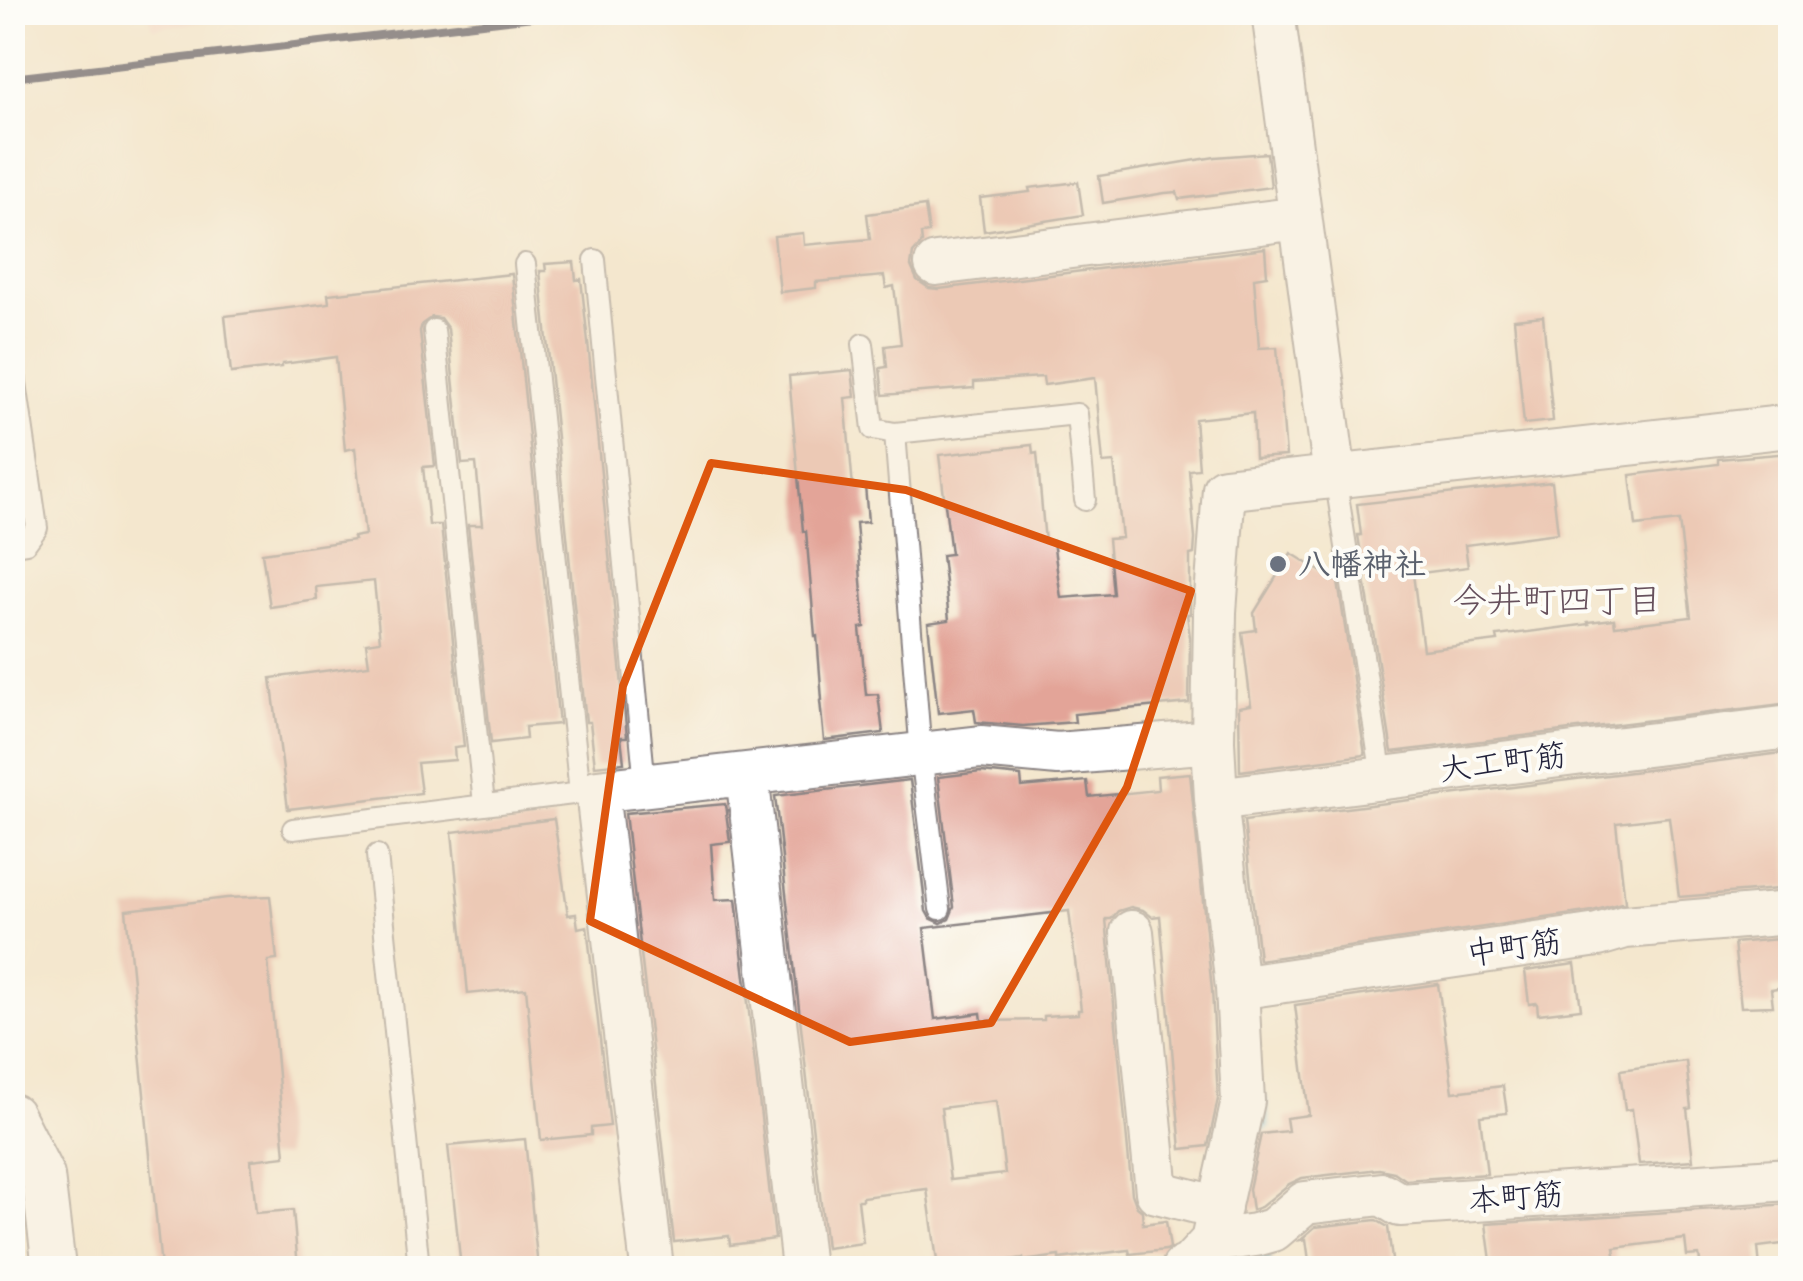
<svg xmlns="http://www.w3.org/2000/svg" width="1803" height="1281" viewBox="0 0 1803 1281" font-family="'Patrick Hand','Klee One',sans-serif">
<rect width="100%" height="100%" fill="#fdfcf7"/>
<filter id="ink" filterUnits="userSpaceOnUse"><feTurbulence type="fractalNoise" baseFrequency=".01" numOctaves="2"/><feDisplacementMap in="SourceGraphic" scale="20" xChannelSelector="R" yChannelSelector="G"/><feConvolveMatrix kernelMatrix="1 2 1 2 8 2 1 2 1" color-interpolation-filters="sRGB"/></filter>
<filter id="wash" filterUnits="userSpaceOnUse"><feTurbulence type="fractalNoise" baseFrequency=".0048" numOctaves="4" result="noise"/><feDisplacementMap in="SourceGraphic" scale="40" xChannelSelector="R" yChannelSelector="G"/><feGaussianBlur stdDeviation="2.25" result="paint"/><feColorMatrix in="noise" values="0 0 0 0 0 0 0 0 0 0 0 0 0 0 0 0 0 1.4 0 .05"/><feComposite in="paint" operator="in"/></filter>
<g filter="url(#wash)">
<rect width="100%" height="100%" fill="#f4e7ce"/>
<!-- built -->
<path fill="#f6d1c6" d="M 149,13 L 149,12 L 279,13 L 152,28 Z"/>
<!-- water -->
<path fill="#5ab4d8" stroke="#3e6b8a" stroke-width="2.5" d="M 1269,1251 L 1271,1268 L 1227,1268 L 1230,1256 Z"/>
<g fill="none" stroke-linecap="round" stroke-linejoin="round">
<!-- stream -->
<path stroke="#5ab4d8" stroke-width="10" d="M 1252,1130 L 1252,1127 L 1265,1125 L 1262,1098"/>
</g>
<g id="blocks">
<!-- building -->
<path fill="#e3a498" fill-rule="evenodd" d="M 1267,153 L 1271,187 L 1179,199 L 1177,192 L 1165,193 L 1103,203 L 1099,176 L 1215,157 Z
M 1078,182 L 1083,215 L 984,231 L 980,198 L 1030,192 L 1029,188 Z
M 925,206 L 929,233 L 921,234 L 922,243 L 913,253 L 911,266 L 917,280 L 929,288 L 939,289 L 1265,248 L 1267,276 L 1254,278 L 1259,348 L 1277,347 L 1286,456 L 1255,458 L 1253,413 L 1195,419 L 1199,469 L 1189,470 L 1195,539 L 1194,554 L 1190,555 L 1190,614 L 1187,614 L 1190,637 L 1189,703 L 1074,714 L 1075,722 L 1023,726 L 976,722 L 974,709 L 938,713 L 928,623 L 949,620 L 942,555 L 951,554 L 939,455 L 1032,445 L 1033,454 L 1037,453 L 1045,542 L 1053,541 L 1061,598 L 1113,594 L 1108,539 L 1122,538 L 1114,462 L 1103,463 L 1095,378 L 1044,385 L 1043,377 L 1026,378 L 974,382 L 974,388 L 883,395 L 880,368 L 887,367 L 885,346 L 901,344 L 894,286 L 886,288 L 884,276 L 816,282 L 816,288 L 780,292 L 774,236 L 803,233 L 804,245 L 870,239 L 867,214 Z
M 574,262 L 576,280 L 581,279 L 588,342 L 627,737 L 621,737 L 624,763 L 595,766 L 590,722 L 586,722 L 540,271 L 546,271 L 545,264 Z
M 512,274 L 559,724 L 525,727 L 526,739 L 491,743 L 468,525 L 482,525 L 476,463 L 462,464 L 448,329 L 440,318 L 432,317 L 422,324 L 420,331 L 435,466 L 423,467 L 429,525 L 441,525 L 464,747 L 454,748 L 455,760 L 417,763 L 421,793 L 288,809 L 271,678 L 369,665 L 366,643 L 380,641 L 374,581 L 316,587 L 317,600 L 270,607 L 262,553 L 354,540 L 353,537 L 365,535 L 355,448 L 345,450 L 336,357 L 282,364 L 282,367 L 231,373 L 225,316 L 329,303 L 328,294 Z
M 1543,316 L 1553,421 L 1524,424 L 1514,319 Z
M 852,370 L 855,397 L 845,398 L 853,487 L 865,486 L 868,522 L 856,523 L 865,627 L 860,628 L 866,695 L 878,694 L 883,733 L 824,740 L 820,701 L 822,700 L 817,636 L 815,636 L 806,531 L 803,531 L 789,376 Z
M 1790,453 L 1790,703 L 1392,752 L 1358,535 L 1361,535 L 1357,504 L 1552,482 L 1558,533 L 1465,545 L 1468,567 L 1413,574 L 1423,650 L 1498,641 L 1497,636 L 1589,624 L 1588,622 L 1614,619 L 1615,626 L 1691,617 L 1679,521 L 1636,526 L 1630,475 L 1718,464 L 1718,459 Z
M 1291,553 L 1338,582 L 1365,755 L 1240,771 L 1239,707 L 1251,705 L 1242,632 L 1256,630 L 1254,613 Z
M 1782,753 L 1790,888 L 1679,897 L 1669,817 L 1616,823 L 1625,902 L 1593,911 L 1259,960 L 1244,821 Z
M 981,772 L 1021,776 L 1022,787 L 1087,781 L 1089,797 L 1158,790 L 1157,776 L 1190,773 L 1212,990 L 1218,1099 L 1208,1146 L 1181,1149 L 1160,916 L 1152,917 L 1143,910 L 1131,907 L 1118,911 L 1111,919 L 1106,919 L 1132,1194 L 1137,1207 L 1142,1211 L 1143,1224 L 1166,1221 L 1170,1248 L 1166,1250 L 1130,1254 L 1129,1250 L 1059,1259 L 1059,1256 L 1023,1261 L 1023,1258 L 960,1268 L 938,1268 L 927,1189 L 862,1197 L 862,1200 L 858,1200 L 863,1243 L 826,1248 L 775,796 L 910,780 L 926,911 L 930,918 L 941,923 L 949,919 L 954,907 L 938,777 ZM 1069,911 L 1081,1010 L 1078,1010 L 1078,1014 L 1044,1016 L 1044,1020 L 982,1021 L 981,1013 L 935,1019 L 924,928 ZM 996,1101 L 1005,1174 L 950,1180 L 941,1108 Z
M 725,804 L 730,842 L 711,844 L 715,900 L 736,899 L 775,1239 L 730,1245 L 729,1236 L 674,1242 L 625,813 Z
M 554,819 L 568,915 L 576,914 L 578,928 L 587,926 L 610,1126 L 591,1128 L 591,1135 L 541,1140 L 526,988 L 468,994 L 452,832 Z
M 270,896 L 277,960 L 268,961 L 285,1156 L 251,1160 L 256,1213 L 293,1210 L 298,1268 L 161,1268 L 126,910 L 227,898 Z
M 1790,938 L 1790,986 L 1771,989 L 1773,1006 L 1741,1007 L 1734,943 Z
M 1575,964 L 1581,1009 L 1538,1014 L 1537,1003 L 1529,1004 L 1525,971 Z
M 1438,984 L 1453,1092 L 1503,1086 L 1507,1113 L 1480,1116 L 1487,1174 L 1406,1180 L 1394,1172 L 1379,1169 L 1302,1178 L 1289,1184 L 1261,1207 L 1252,1210 L 1249,1189 L 1261,1134 L 1288,1131 L 1286,1118 L 1309,1115 L 1295,1005 Z
M 1686,1061 L 1691,1108 L 1687,1109 L 1693,1160 L 1639,1164 L 1632,1109 L 1625,1110 L 1620,1070 Z
M 525,1139 L 538,1268 L 461,1268 L 448,1146 Z
M 1790,1204 L 1790,1243 L 1758,1247 L 1760,1268 L 1701,1268 L 1699,1255 L 1687,1256 L 1685,1239 L 1614,1248 L 1617,1268 L 1492,1268 L 1486,1224 Z
M 1376,1220 L 1388,1227 L 1393,1268 L 1310,1268 L 1306,1239 L 1300,1240 L 1315,1227 Z"/>
</g>
</g>
<g filter="url(#ink)">
<use href="#blocks" fill-opacity="0" stroke="#8b8484" stroke-width="2.5"/>
<g fill="none" stroke-linecap="round" stroke-linejoin="round">
<defs>
<path id="lane" d="M 595,260 L 645,785
M 525,264 L 580,793
M 434,330 L 484,804
M 863,344 L 873,429 L 895,433
M 12,355 L 37,528 L 26,543 L 12,545
M 1335,476 L 1382,777
M 293,829 L 589,792
M 377,855 L 419,1268
M 940,909 L 921,754 L 895,433 L 1077,414 L 1085,500"/>
<path id="street" d="M 1273,12 L 1335,476
M 936,264 L 1300,218
M 747,774 L 803,1268
M 1216,799 L 1790,727
M 1132,932 L 1157,1192 L 1220,1208
M 1237,988 L 1598,935 L 1625,927 L 1790,913
M 12,1115 L 43,1176 L 54,1268
M 1212,1241 L 1255,1235 L 1273,1230 L 1305,1203 L 1382,1194 L 1400,1205 L 1790,1179
M 652,1268 L 597,791 L 981,747 L 1058,754 L 1213,741
M 1183,1268 L 1189,1266 L 1212,1241 L 1243,1101 L 1237,988 L 1216,799 L 1213,741 L 1215,612 L 1224,489 L 1790,426"/>
</defs>
<!-- lane casing -->
<use href="#lane" stroke="#8b8484" stroke-width="24"/>
<!-- street casing -->
<use href="#street" stroke="#8b8484" stroke-width="46"/>
<!-- lane -->
<use href="#lane" stroke="#fff" stroke-width="20"/>
<!-- street -->
<use href="#street" stroke="#fff" stroke-width="42"/>
<!-- rail -->
<path stroke="#22223b" stroke-width="8" d="M 12,78 L 576,12"/>
</g>
</g>
<!-- marked area -->
<path d="M0 0H1803V1281H0ZM 711,463 L 906,490 L 1191,591 L 1127,787 L 991,1023 L 850,1042 L 590,921 L 623,686 Z" fill="#f4e7ce" fill-opacity=".55" fill-rule="evenodd"/>
<path fill="none" stroke="#de560e" stroke-width="8" stroke-linejoin="round" d="M 711,463 L 906,490 L 1191,591 L 1127,787 L 991,1023 L 850,1042 L 590,921 L 623,686 Z"/>
<!-- markers -->
<circle fill="#6b7280" stroke="#fdfcf7" stroke-width="4" cx="1278" cy="564" r="10"/>
<g text-anchor="middle" stroke-width="8" stroke-linejoin="round" paint-order="stroke">
<!-- worship labels -->
<g font-size="32" font-weight="bold" fill="#5b616d" stroke="#fdfcf7" text-anchor="start">
<text x="1298" y="575">八幡神社</text>
</g>
<!-- street labels -->
<g font-size="32" fill="#22223b" stroke="#fdfcf7">
<text transform="translate(1503 762) rotate(-7)" y="11">大工町筋</text>
<text transform="translate(1514 947) rotate(-8)" y="11">中町筋</text>
<text transform="translate(1516 1197) rotate(-4)" y="11">本町筋</text>
</g>
<!-- neighbourhood labels -->
<g font-size="35" fill="#66505c" stroke="#fdfcf7">
<text x="1557" y="612">今井町四丁目</text>
</g>
</g>
<!-- margin -->
<rect width="1803" height="1281" fill="none" stroke="#fdfcf7" stroke-width="50"/>
</svg>
